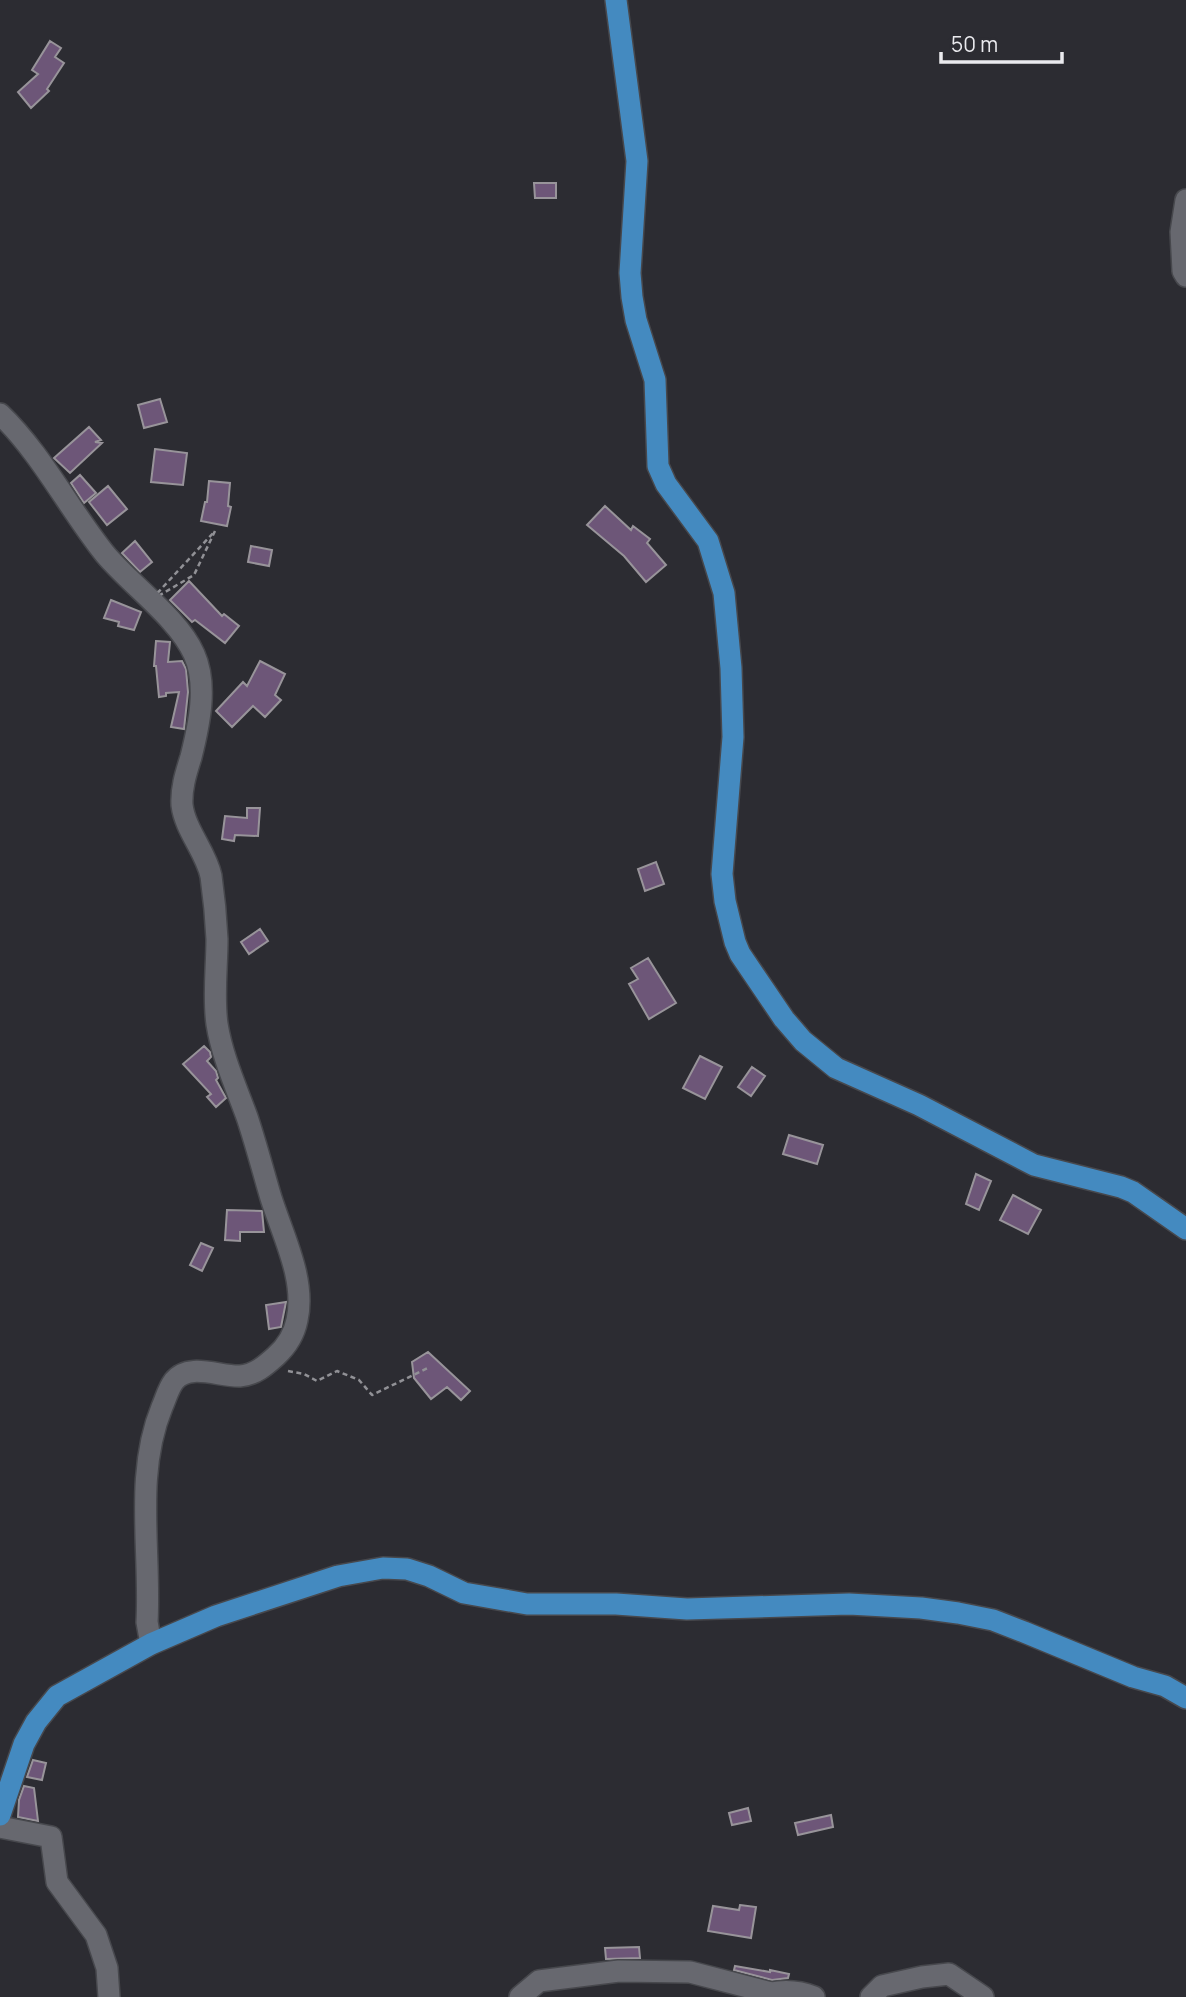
<svg xmlns="http://www.w3.org/2000/svg" width="1186" height="1997" viewBox="0 0 1186 1997" font-family="Manrope,sans-serif">
<rect width="100%" height="100%" fill="#2c2c32"/>
<!-- building -->
<path fill="#6d5678" stroke="#98949a" stroke-width="2" d="M 50,41 L 61,48 L 55,57 L 64,63 L 47,89 L 49,91 L 31,108 L 18,92 L 38,74 L 32,70 Z
M 534,183 L 556,183 L 556,198 L 535,198 Z
M 160,399 L 167,422 L 144,428 L 138,405 Z
M 89,427 L 101,440 L 95,442 L 102,443 L 70,473 L 54,458 Z
M 155,449 L 187,453 L 183,485 L 151,482 Z
M 80,475 L 96,493 L 84,503 L 71,483 Z
M 209,481 L 230,483 L 228,506 L 231,507 L 227,526 L 201,521 L 205,502 L 207,502 Z
M 108,486 L 127,509 L 107,525 L 89,502 Z
M 605,506 L 631,530 L 633,526 L 650,539 L 647,543 L 666,565 L 646,582 L 624,556 L 587,525 Z
M 135,541 L 152,562 L 140,572 L 122,553 Z
M 251,546 L 272,550 L 269,566 L 248,562 Z
M 189,581 L 222,616 L 224,614 L 239,626 L 225,643 L 195,620 L 192,622 L 170,600 Z
M 111,600 L 141,612 L 134,630 L 118,626 L 119,622 L 104,618 Z
M 156,641 L 170,642 L 168,662 L 182,661 L 186,669 L 188,692 L 184,729 L 171,727 L 179,692 L 166,693 L 166,696 L 159,697 L 156,666 L 154,666 Z
M 260,661 L 285,674 L 275,695 L 281,700 L 265,717 L 253,706 L 232,727 L 216,711 L 243,682 L 247,686 Z
M 247,808 L 260,808 L 258,836 L 235,835 L 234,841 L 222,839 L 225,816 L 247,818 Z
M 656,862 L 664,884 L 645,891 L 638,869 Z
M 260,929 L 268,941 L 249,954 L 241,942 Z
M 648,958 L 676,1003 L 649,1019 L 629,984 L 638,979 L 631,968 Z
M 204,1046 L 210,1052 L 211,1057 L 207,1061 L 216,1071 L 218,1078 L 216,1080 L 226,1098 L 216,1107 L 207,1097 L 211,1094 L 183,1064 Z
M 700,1056 L 722,1067 L 705,1099 L 683,1088 Z
M 752,1067 L 765,1076 L 751,1096 L 738,1087 Z
M 789,1135 L 823,1145 L 817,1164 L 783,1154 Z
M 976,1174 L 991,1181 L 979,1210 L 966,1204 Z
M 1013,1195 L 1041,1210 L 1028,1234 L 1000,1220 Z
M 227,1210 L 262,1211 L 264,1232 L 240,1232 L 240,1241 L 225,1240 Z
M 201,1243 L 213,1248 L 202,1271 L 190,1265 Z
M 286,1302 L 281,1327 L 269,1329 L 266,1305 Z
M 428,1352 L 470,1391 L 461,1400 L 447,1387 L 431,1399 L 414,1378 L 412,1362 Z
M 33,1760 L 46,1763 L 42,1780 L 27,1777 Z
M 24,1786 L 34,1788 L 38,1821 L 18,1817 L 19,1800 Z
M 748,1808 L 751,1821 L 732,1825 L 729,1813 Z
M 831,1815 L 833,1827 L 798,1835 L 795,1823 Z
M 740,1905 L 756,1907 L 751,1938 L 708,1931 L 713,1906 L 739,1910 Z
M 639,1947 L 640,1958 L 606,1959 L 605,1948 Z
M 735,1966 L 770,1972 L 770,1970 L 789,1974 L 788,1978 L 772,1980 L 734,1970 Z"/>
<g fill="none" stroke-linecap="round" stroke-linejoin="round">
<defs>
<path id="minor" d="M 1186,200 L 1181,232 L 1183,271 L 1186,276
M 0,414 C 41,453 69,509 105,554 C 131,585 178,618 194,654 C 208,685 199,725 191,757 C 186,773 181,788 182,805 C 185,830 206,852 211,876 C 214,897 216,918 217,939 C 217,967 213,996 217,1024 C 222,1056 236,1087 247,1117 C 256,1144 263,1171 271,1198 C 283,1236 306,1280 297,1320 C 294,1335 287,1346 276,1356 C 266,1365 255,1375 240,1376 C 220,1377 189,1362 174,1381 C 168,1389 166,1398 162,1407 C 134,1475 151,1551 147,1622 L 151,1644
M 0,1827 L 51,1837 L 57,1882 L 96,1935 L 107,1968 L 109,1997
M 520,1997 L 539,1981 L 619,1971 L 690,1972 L 771,1993 C 786,1990 799,1991 814,1997
M 871,1997 L 882,1986 L 922,1977 L 949,1974 L 983,1997"/>
<path id="major" d="M 616,0 L 637,161 L 630,273 L 632,297 L 636,320 L 655,380 L 658,466 L 666,484 L 708,541 L 724,593 L 731,668 L 733,737 L 722,874 L 725,901 L 735,942 L 740,954 L 784,1019 L 803,1041 L 836,1068 L 919,1105 L 1034,1165 L 1121,1187 L 1133,1192 L 1186,1229
M 0,1815 L 24,1744 L 36,1722 L 57,1696 L 151,1644 L 216,1616 L 338,1576 L 383,1568 L 407,1569 L 429,1576 L 464,1593 L 527,1604 L 616,1604 L 687,1609 L 849,1604 L 921,1608 L 958,1613 L 993,1620 L 1024,1632 L 1133,1677 L 1165,1686 L 1186,1698"/>
</defs>
<!-- minor casing -->
<use href="#minor" stroke="#47484d" stroke-width="24"/>
<!-- major casing -->
<use href="#major" stroke="#47484d" stroke-width="24"/>
<!-- path -->
<path stroke="#919196" stroke-width="2.5" stroke-dasharray="5 3.5" stroke-linecap="butt" d="M 215,531 L 194,575 L 150,601 Z
M 288,1371 L 304,1374 L 317,1381 L 337,1371 L 359,1380 L 372,1395 L 430,1367"/>
<!-- minor -->
<use href="#minor" stroke="#67686f" stroke-width="21"/>
<!-- major -->
<use href="#major" stroke="#448ac0" stroke-width="21"/>
</g>
<!-- scale -->
<path d="M941 52v10h121v-10" fill="none" stroke="#eaeaee" stroke-width="3.5"/>
<text x="951" y="52" font-size="21" fill="#eaeaee" stroke="#2c2c32" stroke-width="5" paint-order="stroke">50 m</text>
</svg>
